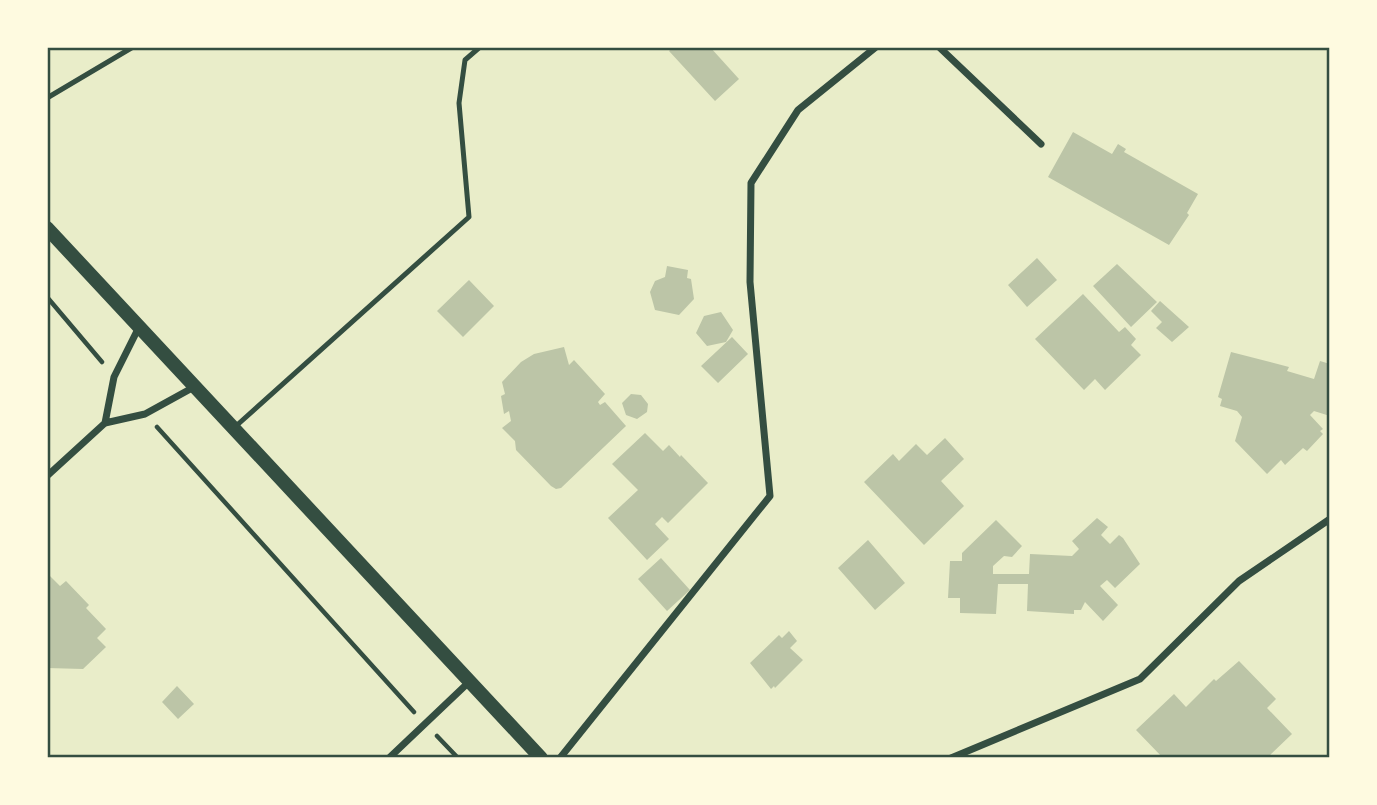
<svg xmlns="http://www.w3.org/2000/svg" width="1377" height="805" viewBox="0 0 1377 805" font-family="'IBM Plex Sans',sans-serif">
<rect width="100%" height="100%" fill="#e9edc9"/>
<!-- building -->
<path fill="#bcc5a7" d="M 673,47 L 710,47 L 739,79 L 715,101 L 669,51 Z
M 1073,132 L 1112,154 L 1118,144 L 1126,149 L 1124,152 L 1198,194 L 1187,213 L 1189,215 L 1169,245 L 1048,177 Z
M 1037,258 L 1057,280 L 1027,307 L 1008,285 Z
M 1117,264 L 1157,302 L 1131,327 L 1093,286 Z
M 667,266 L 688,270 L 687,278 L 691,279 L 694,299 L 679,315 L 655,310 L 650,292 L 655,281 L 665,277 Z
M 469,280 L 494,306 L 463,337 L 437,311 Z
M 1083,294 L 1119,332 L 1125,327 L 1136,339 L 1131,345 L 1141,355 L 1105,390 L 1095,379 L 1084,390 L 1035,339 Z
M 1160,301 L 1189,327 L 1172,342 L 1156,328 L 1162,322 L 1151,311 Z
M 721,312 L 733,330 L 726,342 L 707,346 L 696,333 L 704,316 Z
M 732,337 L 748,354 L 718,383 L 701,366 Z
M 564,347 L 569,365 L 574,360 L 605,394 L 598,402 L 600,405 L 605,402 L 626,426 L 561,488 L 556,489 L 551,486 L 516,450 L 515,441 L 502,428 L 511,421 L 509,411 L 504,414 L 501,396 L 505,394 L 502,382 L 521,362 L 534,354 Z
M 1231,352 L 1289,367 L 1287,371 L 1314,379 L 1320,361 L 1330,364 L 1330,416 L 1314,411 L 1310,415 L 1323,429 L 1320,431 L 1323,434 L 1307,451 L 1303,448 L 1285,465 L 1281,460 L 1267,474 L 1235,441 L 1242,417 L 1237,411 L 1220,406 L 1222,399 L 1218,397 Z
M 631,394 L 641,395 L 648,404 L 647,412 L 637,419 L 626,415 L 622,403 Z
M 645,433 L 663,451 L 669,445 L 680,457 L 681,455 L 708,483 L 668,523 L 662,517 L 655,524 L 669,539 L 647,560 L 608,518 L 638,490 L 612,464 Z
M 945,438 L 964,459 L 941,481 L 964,506 L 924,545 L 864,482 L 893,454 L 899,461 L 916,444 L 927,455 Z
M 1097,518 L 1108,527 L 1101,535 L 1110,544 L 1119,535 L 1123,538 L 1140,564 L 1115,588 L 1107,580 L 1100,586 L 1118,605 L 1103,621 L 1085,602 L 1081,610 L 1074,610 L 1074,614 L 1027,611 L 1028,584 L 998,584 L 996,614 L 960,613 L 960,598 L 948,598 L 950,561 L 962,561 L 962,553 L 996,520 L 1022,546 L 1012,557 L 1004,556 L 993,566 L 993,574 L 1029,574 L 1030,554 L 1072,556 L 1079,549 L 1072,541 Z
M 868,540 L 905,583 L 875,610 L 838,568 Z
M 661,558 L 690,590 L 667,611 L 638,579 Z
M 47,573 L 60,586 L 66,581 L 89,605 L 86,608 L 106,629 L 97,638 L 106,647 L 83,669 L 47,668 Z
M 789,631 L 797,641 L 790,648 L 803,660 L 775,688 L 774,686 L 771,689 L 750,663 L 779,635 L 782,638 Z
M 1239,661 L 1276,699 L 1267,708 L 1292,734 L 1267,758 L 1163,758 L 1136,730 L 1174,694 L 1186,707 L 1214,679 L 1216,681 Z
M 177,686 L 194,704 L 178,719 L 162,702 Z"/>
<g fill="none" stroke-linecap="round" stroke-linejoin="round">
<!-- path -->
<path stroke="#344e41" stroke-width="4.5" d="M 47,297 L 102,362
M 157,427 L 414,712
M 437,736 L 458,758"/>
<!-- service -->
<path stroke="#344e41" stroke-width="5" d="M 47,98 L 133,47
M 236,426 L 469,217 L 459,103 L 465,60 L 480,47"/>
<!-- minor -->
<path stroke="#344e41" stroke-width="7" d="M 939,47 L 1041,144
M 105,423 L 114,377 L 139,327
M 47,476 L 105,423 L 145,414 L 194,387
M 389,758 L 469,682
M 560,758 L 770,496 L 750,282 L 751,183 L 798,110 L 876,47
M 951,758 L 1140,679 L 1239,581 L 1330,519"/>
<!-- secondary -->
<path stroke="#344e41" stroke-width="14" d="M 47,228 L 541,758"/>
</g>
<!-- border -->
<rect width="1377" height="805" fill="none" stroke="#fefae0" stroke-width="98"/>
<rect x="49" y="49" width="1279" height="707" fill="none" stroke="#344e41" stroke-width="2.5"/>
</svg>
